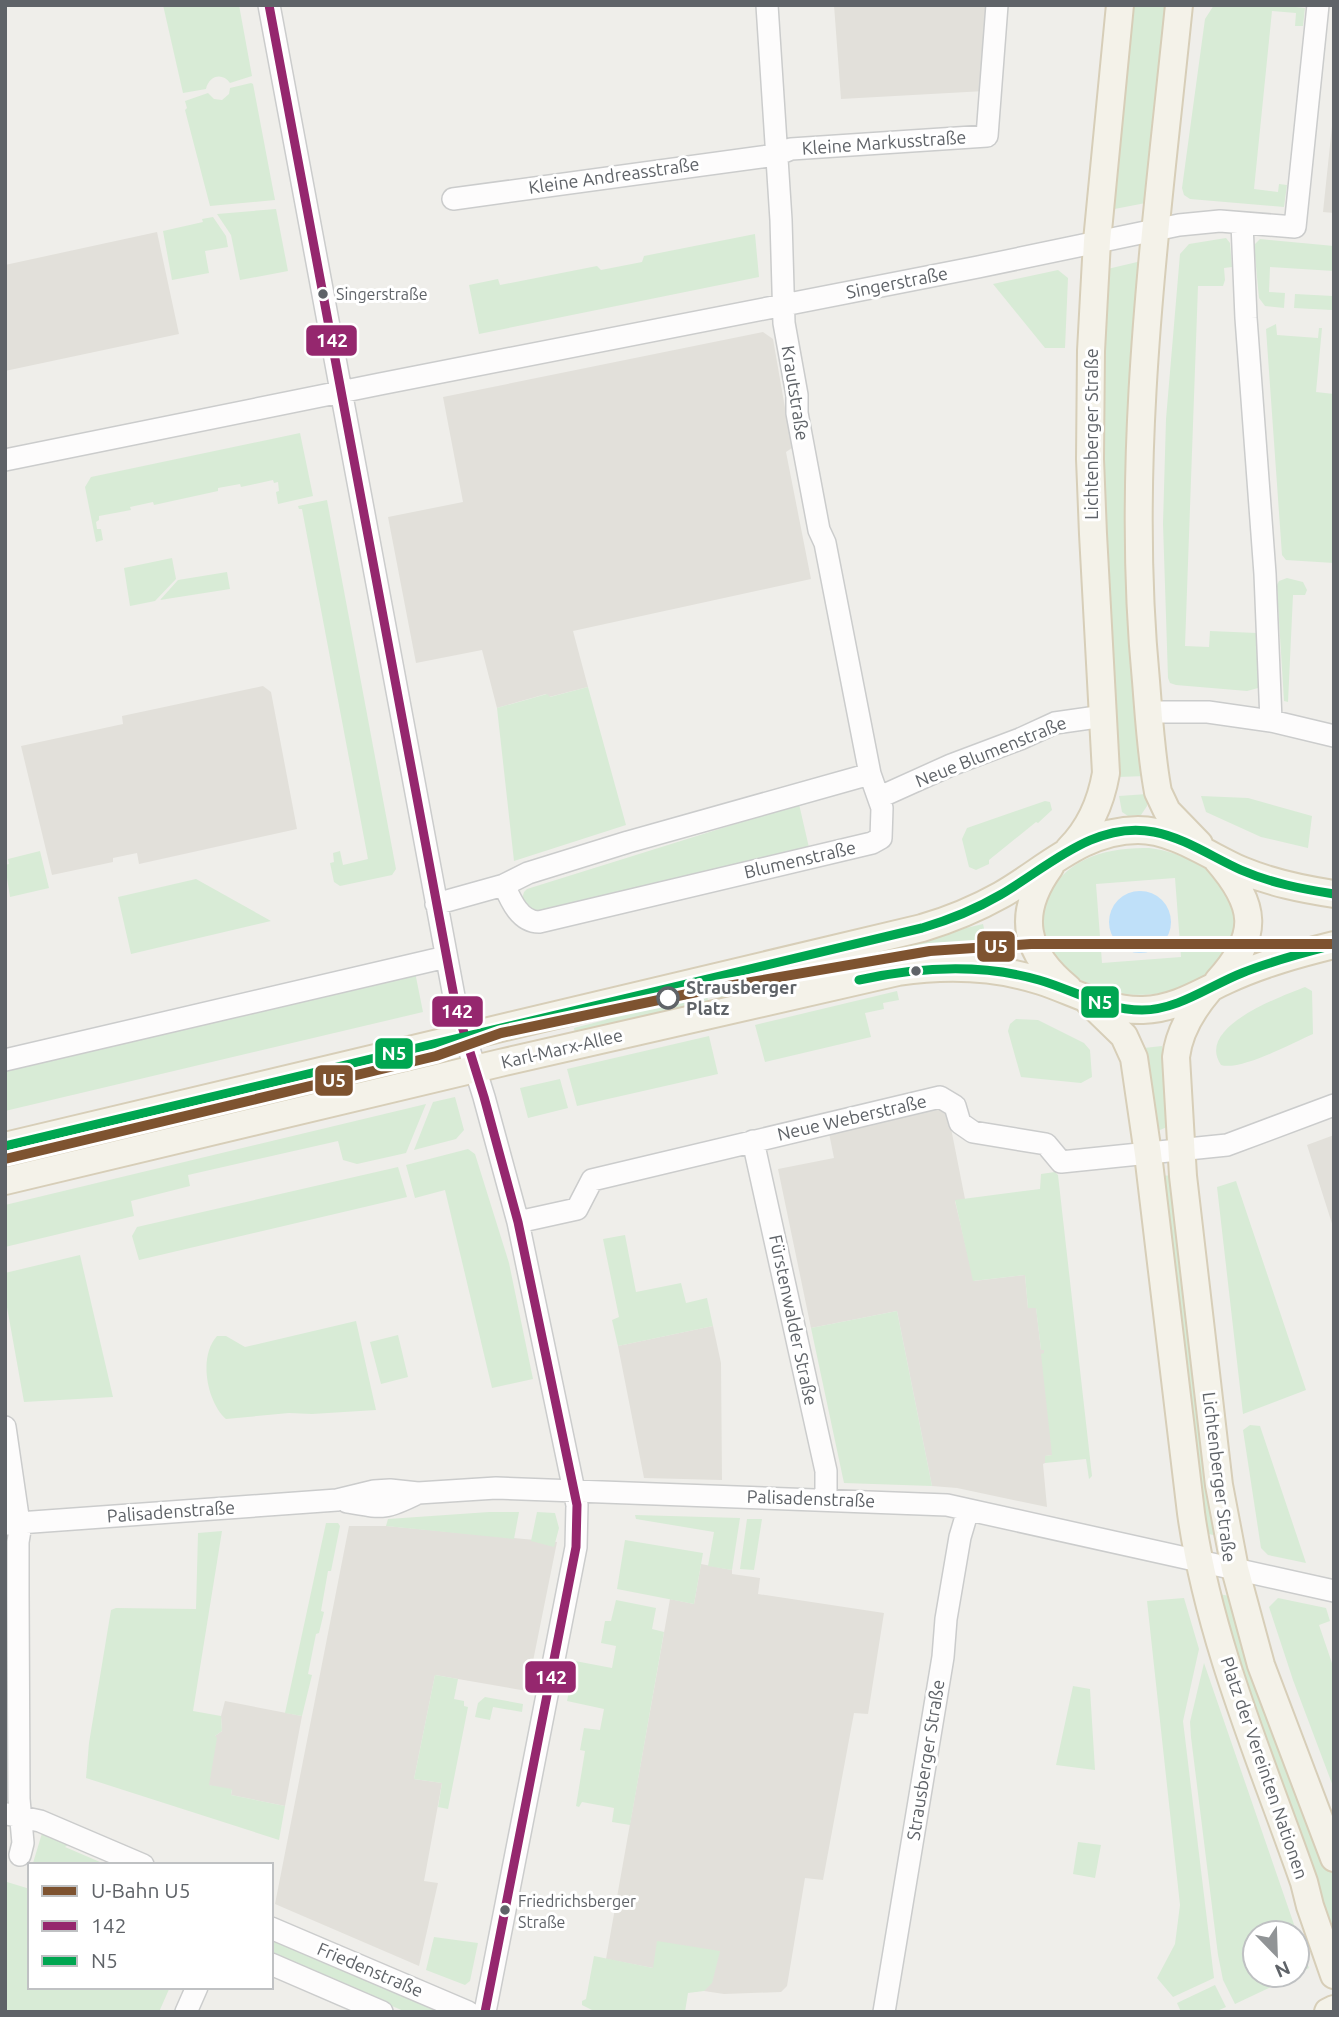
<svg xmlns="http://www.w3.org/2000/svg" width="1339" height="2017" viewBox="0 0 1339 2017" font-family="Ubuntu,sans-serif">
<rect width="100%" height="100%" fill="#efeeea"/>
<!-- education -->
<path fill="#e2e0da" d="M 834,5 L 992,5 L 985,91 L 841,99 Z
M 1334,107 L 1334,213 L 1323,212 Z
M 157,232 L 179,334 L 5,371 L 5,265 Z
M 763,332 L 773,339 L 792,448 L 786,452 L 811,579 L 573,631 L 588,687 L 549,697 L 546,694 L 497,708 L 482,650 L 416,663 L 388,517 L 463,502 L 443,397 Z
M 263,686 L 271,692 L 297,829 L 139,864 L 137,853 L 113,858 L 113,862 L 52,875 L 21,746 L 123,724 L 122,716 Z
M 932,1105 L 947,1112 L 949,1118 L 965,1199 L 955,1201 L 974,1281 L 1025,1275 L 1028,1308 L 1036,1307 L 1041,1350 L 1044,1350 L 1044,1354 L 1042,1355 L 1053,1455 L 1045,1456 L 1045,1463 L 1043,1464 L 1047,1507 L 957,1488 L 932,1486 L 897,1311 L 811,1328 L 778,1169 L 834,1158 L 829,1133 Z
M 1334,1135 L 1334,1230 L 1307,1145 Z
M 713,1326 L 721,1363 L 722,1480 L 644,1478 L 618,1346 Z
M 349,1526 L 386,1526 L 557,1542 L 527,1691 L 435,1675 L 414,1779 L 442,1783 L 424,1881 L 438,1883 L 419,1966 L 275,1904 Z
M 701,1564 L 732,1570 L 732,1574 L 760,1578 L 758,1594 L 884,1613 L 868,1714 L 854,1713 L 823,1880 L 805,1878 L 787,1986 L 781,1992 L 724,1994 L 651,1983 L 653,1968 L 606,1959 L 670,1599 L 694,1604 Z
M 225,1701 L 302,1716 L 285,1806 L 231,1795 L 232,1790 L 207,1785 L 215,1736 L 222,1731 L 221,1716 Z"/>
<!-- green -->
<path fill="#d8ebd6" fill-rule="evenodd" d="M 163,5 L 239,5 L 252,76 L 230,83 C 222,72 209,76 206,89 L 183,93 Z
M 1126,5 L 1176,5 L 1156,201 L 1104,211 Z
M 1214,5 L 1277,5 L 1305,8 L 1303,26 L 1295,26 L 1296,13 L 1272,11 L 1254,189 L 1278,192 L 1279,184 L 1287,185 L 1284,207 L 1190,199 L 1184,195 L 1182,188 L 1205,19 Z
M 251,83 L 253,84 L 275,200 L 210,206 L 185,110 L 187,108 L 185,101 L 208,93 L 214,99 L 222,100 L 229,94 L 230,88 Z
M 276,209 L 288,271 L 240,280 L 231,235 L 217,214 Z
M 213,217 L 226,236 L 228,247 L 205,251 L 209,273 L 172,280 L 163,231 L 203,222 L 202,219 Z
M 755,234 L 759,277 L 479,334 L 469,285 L 498,279 L 500,285 L 597,266 L 601,270 L 642,262 L 644,256 Z
M 1226,238 L 1230,243 L 1232,267 L 1224,268 L 1225,280 L 1223,286 L 1198,286 L 1185,646 L 1209,647 L 1210,631 L 1257,633 L 1261,683 L 1258,688 L 1247,691 L 1176,685 L 1170,683 L 1168,678 L 1163,524 L 1166,419 L 1180,254 L 1189,244 Z
M 1260,239 L 1334,246 L 1334,271 L 1270,267 L 1269,292 L 1285,293 L 1284,308 L 1265,306 L 1259,298 L 1254,245 Z
M 1150,259 L 1146,776 L 1118,777 L 1097,542 L 1099,271 Z
M 1058,270 L 1068,278 L 1065,348 L 1045,348 L 993,284 Z
M 1295,294 L 1333,296 L 1332,310 L 1294,308 Z
M 1276,324 L 1277,335 L 1318,338 L 1319,328 L 1322,328 L 1316,392 L 1334,394 L 1334,563 L 1286,560 L 1282,555 L 1266,329 Z
M 300,433 L 313,496 L 278,504 L 276,492 L 279,491 L 278,482 L 274,483 L 273,480 L 241,487 L 240,484 L 218,488 L 218,491 L 154,505 L 153,502 L 130,507 L 131,510 L 99,516 L 99,520 L 96,522 L 97,529 L 101,529 L 103,540 L 96,542 L 85,487 L 91,477 Z
M 327,500 L 396,869 L 392,875 L 340,886 L 334,882 L 330,863 L 334,862 L 333,853 L 340,851 L 343,865 L 368,859 L 302,509 L 299,509 L 298,506 Z
M 172,558 L 176,579 L 155,601 L 130,606 L 124,568 Z
M 227,572 L 230,589 L 160,600 L 178,580 Z
M 1287,578 L 1303,582 L 1307,590 L 1305,595 L 1293,595 L 1288,702 L 1284,701 L 1277,589 L 1275,589 L 1279,581 Z
M 588,687 L 626,825 L 514,861 L 497,708 L 547,694 L 550,697 Z
M 1147,794 L 1147,806 L 1141,815 L 1128,816 L 1122,812 L 1119,796 Z
M 1201,796 L 1248,798 L 1312,816 L 1308,848 L 1261,837 L 1206,812 Z
M 1045,801 L 1050,802 L 1052,810 L 1038,823 L 1036,822 L 989,860 L 989,864 L 976,870 L 969,867 L 962,839 L 967,828 Z
M 799,804 L 810,852 L 534,917 L 522,899 L 524,892 L 527,889 Z
M 1149,848 C 1185,853 1218,868 1234,903 C 1237,908 1235,917 1235,924 C 1235,928 1236,935 1235,940 C 1233,944 1228,949 1226,953 C 1202,989 1154,1001 1113,992 C 1086,986 1068,974 1052,953 C 1041,937 1037,921 1045,903 C 1062,859 1105,847 1149,848 ZM 1175,878 L 1181,957 L 1102,963 L 1096,884 Z
M 40,851 L 49,888 L 10,897 L 5,865 L 9,864 L 8,859 Z
M 196,879 L 271,921 L 131,954 L 118,897 Z
M 983,924 L 989,951 L 903,961 L 721,1003 L 717,987 Z
M 415,972 L 423,1012 L 5,1111 L 5,1069 Z
M 1305,987 L 1312,991 L 1313,1034 C 1293,1043 1240,1071 1221,1065 C 1195,1027 1280,997 1305,987 Z
M 706,990 L 709,1006 L 575,1035 L 574,1028 L 605,1020 L 627,1008 Z
M 897,991 L 899,1000 L 883,1003 L 884,1009 L 865,1013 L 871,1037 L 765,1062 L 755,1025 Z
M 1016,1019 L 1038,1020 L 1084,1043 L 1090,1050 L 1092,1077 L 1081,1083 L 1021,1077 L 1008,1031 L 1010,1024 Z
M 709,1036 L 718,1074 L 577,1106 L 567,1069 Z
M 1162,1046 L 1170,1120 L 1167,1127 L 1160,1130 L 1156,1128 L 1144,1048 Z
M 435,1053 L 437,1059 L 351,1082 L 288,1103 L 5,1172 L 5,1155 Z
M 560,1079 L 568,1108 L 528,1118 L 520,1088 Z
M 455,1097 L 464,1130 L 456,1139 L 414,1150 L 433,1102 Z
M 426,1104 L 406,1153 L 357,1164 L 343,1160 L 338,1141 L 188,1175 L 190,1186 L 131,1201 L 134,1216 L 5,1247 L 5,1205 Z
M 468,1149 L 475,1154 L 509,1263 L 533,1379 L 492,1388 L 445,1190 L 415,1198 L 406,1165 Z
M 398,1167 L 407,1197 L 139,1260 L 132,1236 L 137,1227 Z
M 1055,1172 L 1058,1175 L 1092,1476 L 1089,1479 L 1086,1459 L 1045,1463 L 1045,1456 L 1052,1455 L 1041,1354 L 1044,1353 L 1044,1350 L 1041,1350 L 1036,1308 L 1028,1308 L 1025,1275 L 973,1281 L 955,1200 L 1040,1189 L 1041,1174 Z
M 1177,1175 L 1221,1537 L 1201,1532 L 1158,1176 Z
M 1236,1181 L 1306,1390 L 1243,1414 L 1217,1187 Z
M 625,1235 L 636,1292 L 681,1283 L 686,1303 L 707,1298 L 713,1326 L 618,1346 L 612,1320 L 619,1317 L 603,1239 Z
M 80,1255 L 113,1397 L 24,1402 L 5,1296 L 5,1273 Z
M 897,1311 L 932,1486 L 844,1483 L 811,1328 Z
M 356,1321 L 376,1410 L 312,1414 L 289,1413 L 226,1419 C 207,1402 198,1357 217,1336 L 226,1336 L 245,1347 Z
M 398,1335 L 408,1377 L 381,1384 L 370,1342 Z
M 1250,1425 L 1260,1426 L 1306,1563 L 1268,1555 L 1261,1548 L 1243,1430 Z
M 489,1512 L 519,1512 L 514,1539 L 386,1526 L 388,1519 Z
M 537,1512 L 555,1513 L 559,1528 L 554,1547 L 531,1541 Z
M 635,1515 L 740,1518 L 732,1570 L 708,1566 L 714,1532 L 636,1519 Z
M 747,1519 L 762,1519 L 754,1570 L 740,1569 Z
M 326,1523 L 338,1523 L 340,1526 L 331,1571 L 328,1571 L 321,1611 L 324,1612 L 319,1633 L 316,1634 L 308,1674 L 312,1675 L 302,1716 L 285,1713 Z
M 222,1531 L 193,1711 L 221,1716 L 222,1731 L 215,1736 L 217,1738 L 209,1785 L 232,1789 L 231,1795 L 285,1806 L 279,1840 L 86,1778 L 89,1743 L 111,1610 L 116,1608 L 196,1609 L 198,1533 Z
M 625,1540 L 703,1553 L 694,1604 L 617,1589 Z
M 1213,1593 L 1235,1597 L 1255,1667 L 1334,1875 L 1334,1946 Z
M 1184,1598 L 1199,1649 L 1183,1721 L 1214,1978 L 1173,1997 L 1157,1978 L 1175,1944 L 1180,1905 L 1147,1601 Z
M 1278,1598 L 1326,1608 L 1330,1621 L 1319,1625 L 1334,1669 L 1334,1789 L 1293,1680 L 1269,1607 Z
M 616,1600 L 656,1608 L 652,1629 L 664,1632 L 630,1825 L 612,1822 L 614,1808 L 582,1802 L 579,1807 L 576,1806 L 585,1751 L 580,1750 L 584,1728 L 600,1730 L 604,1709 L 567,1701 L 575,1661 L 612,1668 L 616,1646 L 601,1643 L 605,1621 L 611,1621 Z
M 1204,1663 L 1309,1968 L 1297,1974 L 1297,1933 L 1255,1933 L 1255,1975 L 1296,1975 L 1235,2004 L 1223,1980 L 1218,1955 L 1191,1737 L 1190,1722 Z
M 435,1675 L 458,1679 L 454,1699 L 464,1701 L 464,1706 L 468,1707 L 448,1809 L 438,1807 L 442,1783 L 414,1779 Z
M 1073,1686 L 1090,1689 L 1095,1770 L 1056,1765 Z
M 485,1697 L 523,1704 L 522,1712 L 493,1707 L 490,1720 L 475,1717 L 478,1703 Z
M 43,1830 L 74,1840 L 65,1847 L 107,1865 L 33,1863 Z
M 1078,1842 L 1101,1845 L 1095,1878 L 1073,1874 Z
M 7,1882 L 30,1889 L 30,1987 L 170,1987 L 159,2012 L 5,2012 L 5,1887 Z
M 271,1935 L 451,2012 L 406,2012 L 271,1954 Z
M 434,1937 L 478,1943 L 470,1981 L 465,1985 L 426,1970 Z
M 657,1941 L 720,1951 L 712,1983 L 704,1991 L 688,1993 L 685,2012 L 596,2012 L 582,2005 L 582,2001 L 586,1999 L 594,1956 L 653,1968 Z
M 1215,1985 L 1226,2007 L 1215,2012 L 1181,2012 L 1177,2003 Z"/>
<!-- water -->
<path fill="#bfe0f9" d="M1109 922a31 31 0 1 1 62 0a31 31 0 1 1-62 0Z"/>
<g fill="none" stroke-linecap="round" stroke-linejoin="round">
<defs>
<path id="minor" d="M 269,5 L 456,1007 L 484,1097 L 518,1222 L 577,1505 L 576,1547 L 485,2012
M 453,199 L 776,155 L 791,149 L 987,136 L 997,5
M 1242,223 L 1246,318 L 1265,574 L 1271,721
M 5,460 L 380,384 L 978,267 L 1179,225 L 1220,221 L 1295,227 L 1318,5
M 1149,712 L 1208,712 L 1271,721 L 1334,736
M 880,797 L 951,765 L 1020,739 L 1055,723 L 1104,716
M 504,885 C 511,901 520,922 539,922 L 872,843 L 881,838 L 882,808 L 870,774 L 825,543 L 819,530 L 797,413 L 797,395 L 784,323 L 781,220 L 767,5
M 436,904 L 504,885 L 528,873 L 628,842 L 870,774
M 5,1060 L 446,957
M 753,1141 L 826,1471 L 826,1500
M 518,1222 L 577,1209 L 592,1180 L 940,1097 L 955,1106 L 960,1123 L 973,1132 L 1046,1144 L 1061,1162 L 1227,1145 L 1334,1105
M 5,1427 L 20,1530 L 18,1542 L 18,1594 L 19,1799 L 23,1843 L 20,1855
M 347,1502 C 383,1508 384,1510 418,1493
M 5,1524 L 337,1500 L 374,1491 L 390,1490 L 418,1493 L 496,1488 L 947,1505 L 1334,1591
M 7,1814 L 40,1821 L 143,1865
M 271,1928 L 468,2012
M 271,1964 L 382,2012
M 186,2012 L 197,1987
M 884,2012 L 943,1657 L 946,1619 L 960,1537 L 968,1510"/>
<path id="major" d="M 1179,5 C 1156,230 1124,455 1146,681 C 1149,718 1151,755 1158,792 L 1167,811 L 1199,844
M 1069,849 C 1090,828 1101,802 1106,773 L 1093,534 L 1090,459 L 1091,351 L 1097,241 L 1120,5
M 1217,860 C 1257,906 1260,935 1218,981
M 1050,867 C 1016,914 1024,952 1068,988
M 1209,990 C 1192,1010 1179,1031 1176,1057 L 1183,1176 L 1219,1485 L 1235,1569 L 1261,1665 L 1334,1858
M 1088,1001 L 1124,1036 L 1134,1058 L 1148,1154 L 1191,1513 C 1209,1641 1262,1762 1304,1882 L 1310,1906 L 1334,1975
M 5,1146 L 922,928 C 949,920 976,909 1001,895 C 1045,870 1083,830 1138,830 C 1174,830 1209,856 1241,870 C 1272,883 1301,889 1334,894
M 5,1181 L 500,1063 L 898,972 C 946,965 994,966 1041,981 C 1075,992 1105,1011 1143,1010 C 1175,1009 1199,993 1227,980 C 1261,964 1298,954 1334,945
M 1328,2012 L 1334,2009"/>
</defs>
<!-- minor casing -->
<use href="#minor" stroke="#cbcccc" stroke-width="24"/>
<!-- major casing -->
<use href="#major" stroke="#d7ceb8" stroke-width="30"/>
<!-- minor -->
<use href="#minor" stroke="#fdfcfc" stroke-width="21"/>
<!-- major -->
<use href="#major" stroke="#f4f2e9" stroke-width="26"/>
<defs>
<path id="bus-1" d="M 269,5 L 456,1007 L 484,1097 L 518,1222 L 577,1505 L 576,1547 L 485,2012"/>
<path id="bus-2" d="M 859,980 C 919,967 980,963 1039,980 C 1074,990 1105,1010 1142,1010 C 1178,1010 1209,986 1242,973 C 1271,961 1303,953 1334,945
M 5,1146 L 922,928 C 949,920 976,909 1000,895 C 1047,868 1095,820 1154,832 C 1185,838 1212,857 1241,870 C 1271,883 1302,889 1334,894"/>
</defs>
<!-- bus-1 casing -->
<use href="#bus-1" stroke="#fff" stroke-width="14"/>
<!-- bus-2 casing -->
<use href="#bus-2" stroke="#fff" stroke-width="14"/>
<!-- bus-1 -->
<use href="#bus-1" stroke="#95276e" stroke-width="9"/>
<!-- bus-2 -->
<use href="#bus-2" stroke="#00a651" stroke-width="9"/>
<defs>
<path id="metro-1" d="M 5,1159 L 436,1056 L 501,1033 L 716,988 L 930,951 L 1031,944 L 1334,944"/>
</defs>
<!-- metro-1 casing -->
<use href="#metro-1" stroke="#fff" stroke-width="16"/>
<!-- metro-1 -->
<use href="#metro-1" stroke="#7e5330" stroke-width="10"/>
</g>
<!-- markers -->
<g fill="#5f6368" stroke="#fff" stroke-width="2.5">
<circle cx="323" cy="294" r="6"/>
<circle cx="916" cy="971" r="6"/>
<circle cx="505" cy="1910" r="6"/>
</g>
<circle fill="#fff" stroke="#5f6368" stroke-width="3.5" cx="668" cy="998" r="10"/>
<g text-anchor="middle" stroke-width="6" stroke-linejoin="round" paint-order="stroke">
<!-- bus labels -->
<g font-size="16" fill="#5f6368" stroke="#fff" text-anchor="start">
<text x="336" y="300">Singerstraße</text>
<text x="518" y="1907">Friedrichsberger<tspan x="518" dy="21">Straße</tspan></text>
</g>
<!-- street labels -->
<g font-size="18" fill="#5f6368" stroke="#fff">
<text transform="translate(884 143) rotate(-4)" y="6">Kleine Markusstraße</text>
<text transform="translate(614 176) rotate(-8)" y="6">Kleine Andreasstraße</text>
<text transform="translate(897 283) rotate(-11)" y="6">Singerstraße</text>
<text transform="translate(795 393) rotate(81)" y="6">Krautstraße</text>
<text transform="translate(1092 434) rotate(-90)" y="6">Lichtenberger Straße</text>
<text transform="translate(991 752) rotate(-22)" y="6">Neue Blumenstraße</text>
<text transform="translate(800 860) rotate(-13)" y="6">Blumenstraße</text>
<text transform="translate(562 1049) rotate(-13)" y="6">Karl-Marx-Allee</text>
<text transform="translate(852 1118) rotate(-13)" y="6">Neue Weberstraße</text>
<text transform="translate(793 1320) rotate(78)" y="6">Fürstenwalder Straße</text>
<text transform="translate(1219 1477) rotate(83)" y="6">Lichtenberger Straße</text>
<text transform="translate(811 1499) rotate(2)" y="6">Palisadenstraße</text>
<text transform="translate(171 1512) rotate(-4)" y="6">Palisadenstraße</text>
<text transform="translate(926 1760) rotate(-81)" y="6">Strausberger Straße</text>
<text transform="translate(1264 1768) rotate(71)" y="6">Platz der Vereinten Nationen</text>
<text transform="translate(370 1970) rotate(23)" y="6">Friedenstraße</text>
</g>
<!-- stop labels -->
<g font-size="18" font-weight="bold" fill="#5f6368" stroke="#fff" text-anchor="start">
<text x="686" y="994">Strausberger<tspan x="686" dy="21">Platz</tspan></text>
</g>
</g>
<g stroke="#fff" stroke-width="2.5">
<rect x="305" y="324" width="53" height="33" rx="7" fill="#95276e"/>
<rect x="976" y="930" width="40" height="33" rx="7" fill="#7e5330"/>
<rect x="1080" y="985" width="40" height="34" rx="7" fill="#00a651"/>
<rect x="431" y="995" width="53" height="33" rx="7" fill="#95276e"/>
<rect x="374" y="1037" width="40" height="33" rx="7" fill="#00a651"/>
<rect x="314" y="1064" width="40" height="33" rx="7" fill="#7e5330"/>
<rect x="524" y="1660" width="53" height="34" rx="7" fill="#95276e"/>
</g>
<g font-size="19" text-anchor="middle" font-weight="bold" fill="#fff">
<text x="332" y="347">142</text>
<text x="996" y="953">U5</text>
<text x="1100" y="1009">N5</text>
<text x="457" y="1018">142</text>
<text x="394" y="1060">N5</text>
<text x="334" y="1087">U5</text>
<text x="551" y="1684">142</text>
</g>
<!-- border -->
<rect width="1339" height="2017" fill="none" stroke="#5f6368" stroke-width="14"/>
<!-- legend -->
<rect x="28" y="1863" width="245" height="126" fill="#ffffff" stroke="#bfc1c3" stroke-width="2"/>
<rect x="42" y="1886" width="35" height="10" fill="#7e5330" stroke="#bfc1c3" stroke-width="2"/>
<text x="91" y="1898" font-size="21" fill="#5f6368">U-Bahn U5</text>
<rect x="42" y="1921" width="35" height="10" fill="#95276e" stroke="#bfc1c3" stroke-width="2"/>
<text x="91" y="1933" font-size="21" fill="#5f6368">142</text>
<rect x="42" y="1956" width="35" height="10" fill="#00a651" stroke="#bfc1c3" stroke-width="2"/>
<text x="91" y="1968" font-size="21" fill="#5f6368">N5</text>
<!-- north arrow -->
<g transform="translate(1276 1954) rotate(157)"><circle r="33" fill="#ffffff" stroke="#bfc1c3" stroke-width="2"/>
<path d="M0-5L12 26L0 18L-12 26Z" fill="#919496"/>
<text y="-10" font-size="19" font-weight="bold" text-anchor="middle" fill="#5f6368">N</text>
</g>
</svg>
